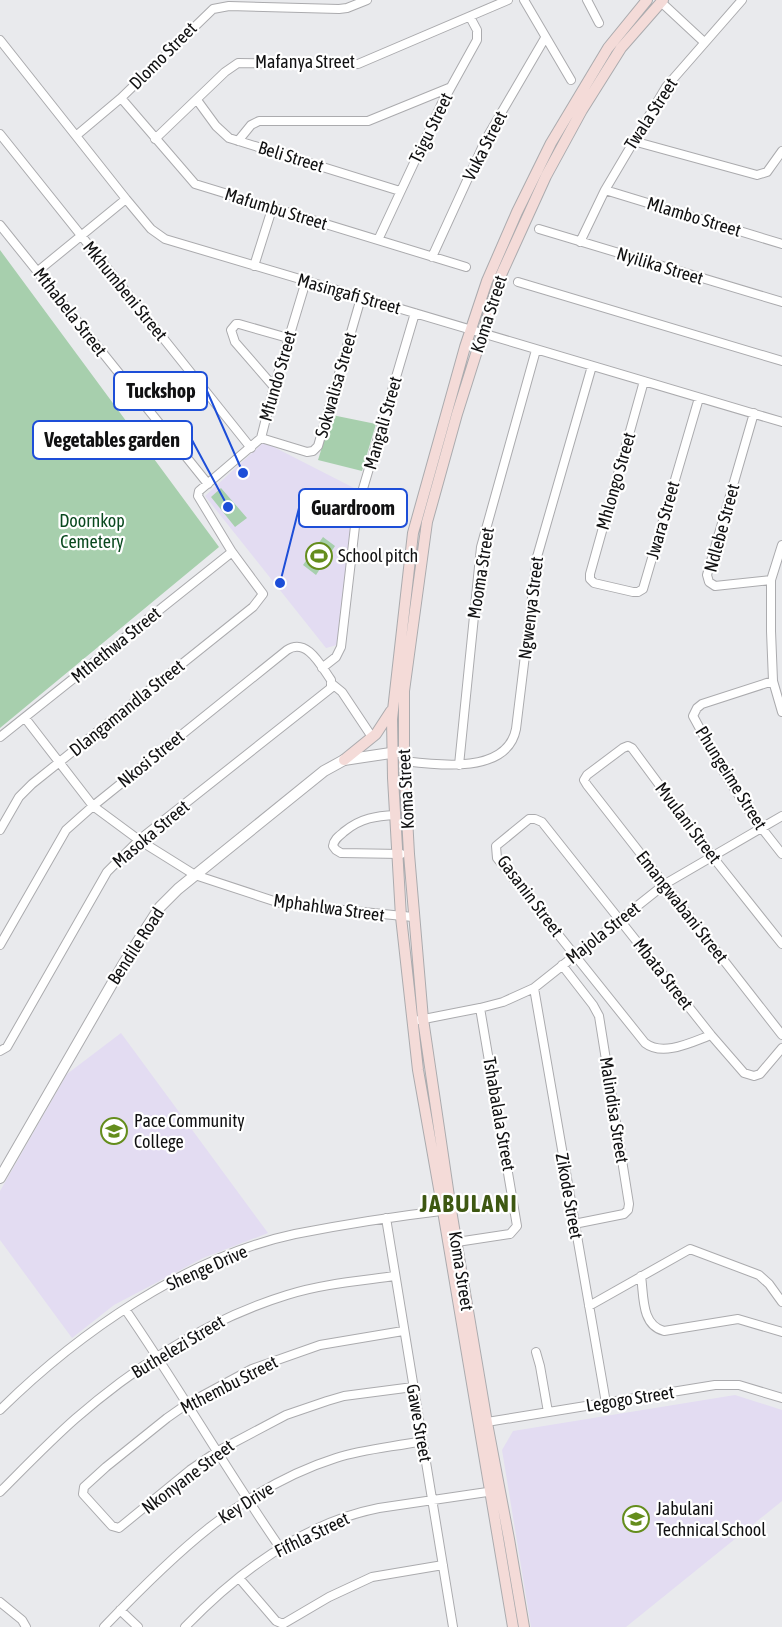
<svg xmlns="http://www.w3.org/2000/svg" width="782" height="1627" viewBox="0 0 782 1627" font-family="'Asap Condensed',sans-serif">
<rect width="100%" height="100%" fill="#e9eaed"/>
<!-- education -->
<path fill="#e3dcf2" d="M 264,442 L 356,489 L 337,645 L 326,648 L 205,496 Z
M 121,1033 L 268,1233 L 203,1258 L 114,1305 L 72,1338 L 0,1240 L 0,1191 L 67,1074 Z
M 735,1395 L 782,1410 L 782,1501 L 626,1627 L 531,1627 L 502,1450 L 513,1431 Z"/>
<!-- green -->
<path fill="#a7cfad" d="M 0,250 L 219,547 L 0,728 Z
M 332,415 L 376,424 L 362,471 L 318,460 Z
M 221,488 L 247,518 L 235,527 L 211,497 Z
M 323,537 L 335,546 L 316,575 L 303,565 Z"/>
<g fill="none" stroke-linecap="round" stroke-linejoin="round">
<defs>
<path id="minor" d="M 524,0 L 571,80
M 587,0 L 599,23
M 661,2 L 704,42
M 0,40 L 126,199 L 151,229 L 165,239 L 782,422
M 121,98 L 195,184 L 466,267
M 197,100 L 216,126 L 229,138 L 400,191
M 0,134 L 251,448
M 77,135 L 121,98 L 213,9 L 229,6 L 339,9 L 347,8 L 367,0
M 155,139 L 225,72 L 238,63 L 358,64 L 508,0
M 238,141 L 251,125 L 259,121 L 368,121 L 449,88
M 633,141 L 757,175 L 767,172 L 782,151
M 605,190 L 782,244
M 0,225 L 208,484
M 539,229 L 782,302
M 378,240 L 441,105 L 477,40 L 477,30 L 470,17
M 580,242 L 605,190 L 666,87 L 742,0
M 432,257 L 486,139 L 545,38
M 254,266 L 272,209
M 38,271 L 126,199
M 518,282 L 782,361
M 644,381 L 590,574 L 590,579 L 594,583 L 633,592 L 638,592 L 643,589 L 699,398
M 274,387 L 235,342 L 231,330 L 236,324 L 239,324 L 288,338
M 754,413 L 707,575 L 709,582 L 715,586 L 771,580
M 261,438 L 307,452 L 313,451 L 318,446 L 361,298
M 782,545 L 771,580 L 771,631 L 773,681 L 782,712
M 322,668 L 336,657 L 341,647 L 357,509 L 415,313
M 773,681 L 702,704 L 697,708 L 693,716 L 723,771 L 753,817 L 782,854
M 331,683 L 342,692 L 372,737
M 25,718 L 93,806 L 139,840 L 195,875 L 283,904 L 413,917
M 0,737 L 232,552
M 404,761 C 436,765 507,775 516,729 L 537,557 L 592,366
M 459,765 L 481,547 L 536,350
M 396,815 C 376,816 361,818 345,831 C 339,836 334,839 333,846 L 336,850 L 341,853 L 401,854
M 0,830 L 19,797 L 32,784 L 253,607 L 263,594 L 232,552 L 198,496 L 199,491 L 261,438 L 274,387 L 306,281
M 782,944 L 712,856 L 632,748 L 628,746 L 623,748 L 587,775 L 584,780 L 587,785 L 782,1035
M 0,945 L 66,830 L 93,806 L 287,650 C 307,637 321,666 331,680 L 331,688 L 139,840 L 107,872 L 7,1047 L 0,1051
M 562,965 L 593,1005 L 599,1016 L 629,1204 L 628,1210 L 624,1214 L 574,1224
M 534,988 L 606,1403
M 419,1020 L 480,1008 L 503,1002 L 534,988 L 665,884 L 782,816
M 711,1035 C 692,1042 663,1057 645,1043 L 497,858 L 496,846 L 529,819 L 535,819 L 542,822 L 711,1035 L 744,1073 L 754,1076 L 760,1074 L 782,1048
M 386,1218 L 453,1627
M 457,1242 L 510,1234 L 517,1226 L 480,1008
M 641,1276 C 644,1296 641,1325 664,1331 L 738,1319 L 782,1332
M 589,1306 L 690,1249 L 759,1275 L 769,1284 L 782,1302
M 125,1309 C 179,1387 226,1470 281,1549
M 403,1331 L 320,1345 L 252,1369 L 187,1404 L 167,1418 L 106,1467 L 84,1487 L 83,1494 L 112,1526 L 119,1528 L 190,1470 L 218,1451 L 286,1415 L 327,1401 L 344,1396 L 413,1387
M 536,1352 L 540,1366 L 548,1412
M 0,1410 C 78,1333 187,1257 295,1234 C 346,1224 398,1216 449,1210
M 481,1423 L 715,1385 L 739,1385 L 782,1398
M 0,1492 C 25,1467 49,1442 75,1419 C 137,1365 209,1319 287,1295 C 321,1284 359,1281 395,1276
M 239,1578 L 276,1621 L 283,1624 L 329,1597 L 372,1577 L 443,1565
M 0,1602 L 22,1620 L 26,1627
M 120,1610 L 138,1627
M 104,1627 C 171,1557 241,1488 336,1458 C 364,1449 393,1447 422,1441
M 185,1627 C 238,1572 303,1523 379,1508 L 494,1491"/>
<path id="tertiary" d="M 0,1178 L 124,963 L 160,907 L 178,889 L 324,771 L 344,760 L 404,751"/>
<path id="secondary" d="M 344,760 L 376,734 L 391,711
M 513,1627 L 443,1211 L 418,1070 L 401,917 L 393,778 L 392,719 L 413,533 L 465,347 L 487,281 L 517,212 L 551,143 L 608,48 L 647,0
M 524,1627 L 509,1539 L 487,1423 L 451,1210 L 423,1019 L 409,854 L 404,761 L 404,691 L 427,522 L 457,414 L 501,275 L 546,176 L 582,110 L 621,48 L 663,0"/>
</defs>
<!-- minor casing -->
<use href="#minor" stroke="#ababae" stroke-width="10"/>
<!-- tertiary casing -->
<use href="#tertiary" stroke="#ababae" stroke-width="12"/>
<!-- secondary casing -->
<use href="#secondary" stroke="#ababae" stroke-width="12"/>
<!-- minor -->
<use href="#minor" stroke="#fff" stroke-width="8"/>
<!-- tertiary -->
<use href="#tertiary" stroke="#fff" stroke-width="10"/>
<!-- secondary -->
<use href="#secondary" stroke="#f4dbd8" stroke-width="10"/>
</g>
<!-- icons -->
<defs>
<symbol id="stadium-ring" viewBox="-11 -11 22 22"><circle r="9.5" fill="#fff" stroke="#648d1c" stroke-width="1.5"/><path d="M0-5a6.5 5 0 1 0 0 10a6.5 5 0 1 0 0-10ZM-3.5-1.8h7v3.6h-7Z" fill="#648d1c"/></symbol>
<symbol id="university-ring" viewBox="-11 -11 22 22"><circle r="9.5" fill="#fff" stroke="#648d1c" stroke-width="1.5"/><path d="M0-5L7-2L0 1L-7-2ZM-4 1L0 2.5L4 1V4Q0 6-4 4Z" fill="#648d1c"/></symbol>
<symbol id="school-ring" viewBox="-11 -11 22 22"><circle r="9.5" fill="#fff" stroke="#648d1c" stroke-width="1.5"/><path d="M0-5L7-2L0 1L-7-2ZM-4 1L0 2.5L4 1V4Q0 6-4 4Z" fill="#648d1c"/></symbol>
</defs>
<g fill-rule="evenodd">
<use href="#stadium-ring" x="304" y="541" width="30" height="30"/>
<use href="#university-ring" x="99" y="1116" width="30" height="30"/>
<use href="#school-ring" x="621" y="1504" width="30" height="30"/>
</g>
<g text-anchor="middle" stroke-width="4.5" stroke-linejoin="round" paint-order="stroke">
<!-- street labels -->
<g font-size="18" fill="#111112" stroke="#fff">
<text transform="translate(163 56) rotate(-45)" y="6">Dlomo Street</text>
<text x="305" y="68">Mafanya Street</text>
<text transform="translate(651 114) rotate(-57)" y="6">Twala Street</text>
<text transform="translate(431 128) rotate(-64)" y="6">Tsigu Street</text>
<text transform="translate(485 146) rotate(-63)" y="6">Vuka Street</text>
<text transform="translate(291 157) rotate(17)" y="6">Beli Street</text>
<text transform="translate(276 209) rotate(17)" y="6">Mafumbu Street</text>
<text transform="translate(694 217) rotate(17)" y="6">Mlambo Street</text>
<text transform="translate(660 266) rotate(17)" y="6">Nyilika Street</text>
<text transform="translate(125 291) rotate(51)" y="6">Mkhumbeni Street</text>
<text transform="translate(349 294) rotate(16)" y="6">Masingafi Street</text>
<text transform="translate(70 312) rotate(52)" y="6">Mthabela Street</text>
<text transform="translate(489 314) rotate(-72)" y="6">Koma Street</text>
<text transform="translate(278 376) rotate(-74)" y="6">Mfundo Street</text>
<text transform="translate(336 385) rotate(-74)" y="6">Sokwalisa Street</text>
<text transform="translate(383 423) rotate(-74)" y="6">Mangali Street</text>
<text transform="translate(616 481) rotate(-74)" y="6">Mhlongo Street</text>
<text transform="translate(663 520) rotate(-74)" y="6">Jwara Street</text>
<text transform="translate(722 528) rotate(-75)" y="6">Ndlebe Street</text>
<text transform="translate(481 573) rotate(-81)" y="6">Mooma Street</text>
<text transform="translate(531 608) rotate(-83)" y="6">Ngwenya Street</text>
<text transform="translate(116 645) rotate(-39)" y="6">Mthethwa Street</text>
<text transform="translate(127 708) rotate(-39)" y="6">Dlangamandla Street</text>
<text transform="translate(151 759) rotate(-39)" y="6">Nkosi Street</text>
<text transform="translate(731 778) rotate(58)" y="6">Phungeime Street</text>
<text transform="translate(406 789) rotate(-93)" y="6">Koma Street</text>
<text transform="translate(688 823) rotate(53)" y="6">Mvulani Street</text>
<text transform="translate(151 834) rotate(-40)" y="6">Masoka Street</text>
<text transform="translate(530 896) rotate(53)" y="6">Gasanin Street</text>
<text transform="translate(682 907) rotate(52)" y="6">Emangwabani Street</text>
<text transform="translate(329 908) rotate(8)" y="6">Mphahlwa Street</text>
<text transform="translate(603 933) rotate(-38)" y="6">Majola Street</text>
<text transform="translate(136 946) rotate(-57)" y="6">Bendile Road</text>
<text transform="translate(663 974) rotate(52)" y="6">Mbata Street</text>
<text transform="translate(614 1110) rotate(81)" y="6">Malindisa Street</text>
<text transform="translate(499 1114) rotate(80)" y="6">Tshabalala Street</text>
<text transform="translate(569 1196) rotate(80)" y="6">Zikode Street</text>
<text transform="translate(207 1268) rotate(-24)" y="6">Shenge Drive</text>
<text transform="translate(461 1271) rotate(81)" y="6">Koma Street</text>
<text transform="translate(178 1347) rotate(-31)" y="6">Buthelezi Street</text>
<text transform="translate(229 1385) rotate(-27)" y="6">Mthembu Street</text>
<text transform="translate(630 1399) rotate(-9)" y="6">Legogo Street</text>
<text transform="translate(419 1423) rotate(80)" y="6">Gawe Street</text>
<text transform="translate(188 1477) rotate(-37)" y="6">Nkonyane Street</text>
<text transform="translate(246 1503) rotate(-32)" y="6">Key Drive</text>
<text transform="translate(312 1535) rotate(-26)" y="6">Fifhla Street</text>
</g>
<!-- park labels -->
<g font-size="18" fill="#0a491f" stroke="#fff">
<text x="92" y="527">Doornkop<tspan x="92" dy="21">Cemetery</tspan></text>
</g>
<!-- poi labels -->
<g font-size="18" fill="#111112" stroke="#fff" text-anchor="start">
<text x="338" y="562">School pitch</text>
<text x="134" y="1127">Pace Community<tspan x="134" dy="21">College</tspan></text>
<text x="656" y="1515">Jabulani<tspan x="656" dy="21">Technical School</tspan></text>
</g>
<!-- district labels -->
<g font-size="24" font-weight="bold" letter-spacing="1.5" fill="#3e5812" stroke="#fff">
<text x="469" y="1212">JABULANI</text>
</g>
</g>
<!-- callouts -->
<path fill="none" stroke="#1d4ed8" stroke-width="2" d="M243 473L207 391M228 507L192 440M280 583L299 508"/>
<g fill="#1d4ed8" stroke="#fff" stroke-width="2">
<circle cx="243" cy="473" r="6"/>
<circle cx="228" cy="507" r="6"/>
<circle cx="280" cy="583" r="6"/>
</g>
<g fill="#fff" stroke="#1d4ed8" stroke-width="2">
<rect x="114" y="372" width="93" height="38" rx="6"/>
<rect x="33" y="421" width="159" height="38" rx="6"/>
<rect x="299" y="489" width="108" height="38" rx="6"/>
</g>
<g font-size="20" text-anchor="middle" font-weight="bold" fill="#111112">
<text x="161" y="398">Tuckshop</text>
<text x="112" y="447">Vegetables garden</text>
<text x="353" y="515">Guardroom</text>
</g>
</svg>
